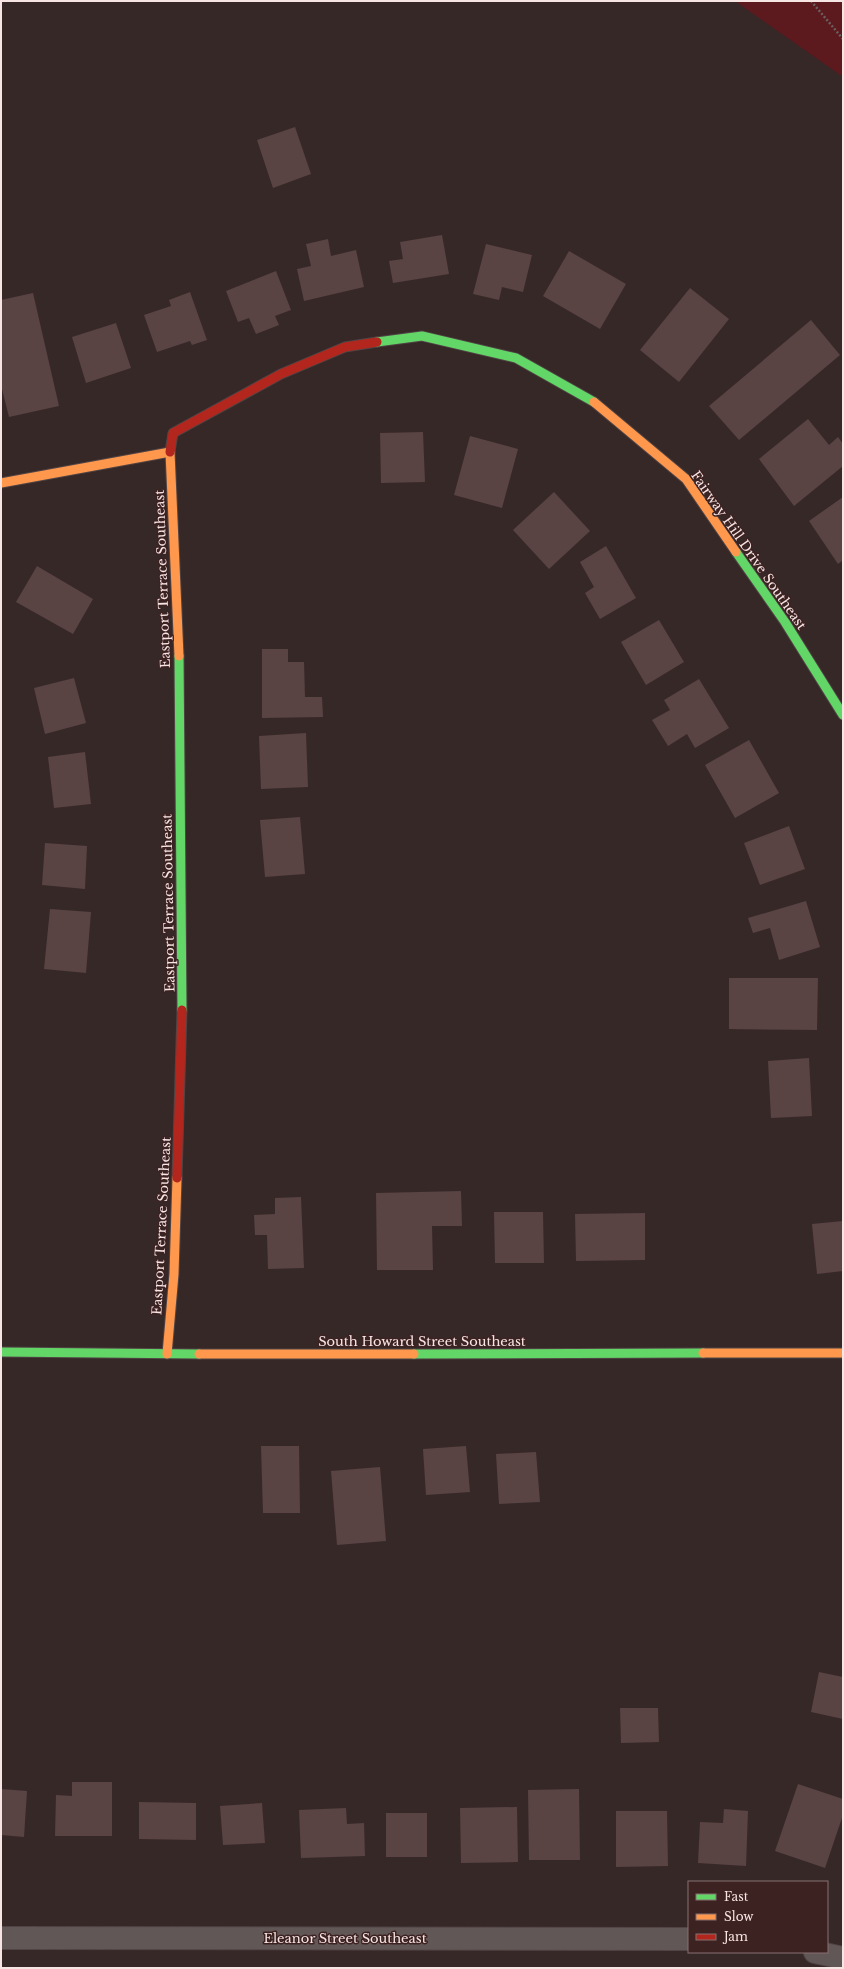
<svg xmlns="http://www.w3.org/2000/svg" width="844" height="1969" viewBox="0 0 844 1969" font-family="'Libre Baskerville',serif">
<rect width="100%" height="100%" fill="#372828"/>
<!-- green -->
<path fill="#5c191e" d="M 735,1 L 843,1 L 843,77 Z"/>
<!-- building -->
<path fill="#594343" d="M 295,127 L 311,174 L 273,188 L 257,140 Z
M 442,235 L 449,274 L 393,283 L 389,261 L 403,259 L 400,242 Z
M 328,239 L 331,256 L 356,250 L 364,287 L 304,301 L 297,269 L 311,266 L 306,244 Z
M 486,244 L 532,255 L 523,292 L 502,287 L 499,300 L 473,294 Z
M 569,251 L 626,284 L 600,329 L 543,296 Z
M 276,271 L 291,310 L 275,316 L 279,325 L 256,334 L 249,318 L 238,322 L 226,291 Z
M 690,288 L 729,319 L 679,382 L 640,350 Z
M 190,292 L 207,340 L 192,345 L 190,341 L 157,352 L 144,315 L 171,306 L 169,300 Z
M 33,293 L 59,406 L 9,417 L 1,385 L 1,300 Z
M 811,320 L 840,355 L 739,440 L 709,406 Z
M 116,323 L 131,368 L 86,383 L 72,337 Z
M 808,419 L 829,445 L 838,437 L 843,444 L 843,466 L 794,506 L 759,459 Z
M 423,432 L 425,482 L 381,483 L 380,433 Z
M 470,436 L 518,449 L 502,508 L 454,495 Z
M 554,492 L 590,531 L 549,569 L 513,530 Z
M 843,497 L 843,560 L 838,564 L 809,521 Z
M 606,546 L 636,598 L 600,619 L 585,593 L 594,587 L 580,562 Z
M 37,566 L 93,599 L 73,634 L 16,602 Z
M 659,620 L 684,662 L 646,685 L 621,642 Z
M 262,649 L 288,649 L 288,662 L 304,662 L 305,697 L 322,697 L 323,717 L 262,718 Z
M 74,678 L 86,723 L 45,734 L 34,688 Z
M 699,679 L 729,728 L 695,748 L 687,734 L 668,746 L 652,720 L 670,710 L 664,700 Z
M 306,733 L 308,787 L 261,789 L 259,736 Z
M 749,740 L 779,793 L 735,818 L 705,765 Z
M 85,752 L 91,804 L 54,808 L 48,757 Z
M 300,817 L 305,874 L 265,877 L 260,820 Z
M 789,826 L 805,869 L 760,885 L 744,843 Z
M 45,843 L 87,846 L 85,889 L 42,885 Z
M 806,901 L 820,947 L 779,960 L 770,928 L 753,933 L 748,918 Z
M 50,909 L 91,912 L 86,973 L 44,969 Z
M 729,978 L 818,978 L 817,1030 L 729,1029 Z
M 809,1058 L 812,1116 L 771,1118 L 768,1061 Z
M 461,1191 L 462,1226 L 432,1226 L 433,1270 L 377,1270 L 376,1193 Z
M 301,1197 L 304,1268 L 268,1269 L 267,1235 L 255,1235 L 254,1215 L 275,1214 L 275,1198 Z
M 494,1212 L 543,1212 L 544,1263 L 495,1263 Z
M 645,1213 L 645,1260 L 576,1261 L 575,1214 Z
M 843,1221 L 843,1271 L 817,1274 L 812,1224 Z
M 261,1446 L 299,1446 L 300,1513 L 263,1513 Z
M 466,1446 L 470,1492 L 426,1495 L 423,1449 Z
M 536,1452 L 540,1502 L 499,1504 L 496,1454 Z
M 380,1467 L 386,1541 L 337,1545 L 331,1471 Z
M 819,1672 L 843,1677 L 843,1719 L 811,1712 Z
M 620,1708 L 658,1708 L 659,1742 L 621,1743 Z
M 72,1782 L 112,1782 L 112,1836 L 55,1836 L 56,1795 L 72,1796 Z
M 798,1784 L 843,1799 L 843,1815 L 825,1868 L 775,1851 Z
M 1,1789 L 27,1791 L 24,1837 L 1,1835 Z
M 579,1789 L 580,1860 L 529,1860 L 528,1790 Z
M 139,1802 L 196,1803 L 196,1840 L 139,1839 Z
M 262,1803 L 265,1843 L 223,1845 L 220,1806 Z
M 517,1807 L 518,1862 L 461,1863 L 460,1808 Z
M 346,1808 L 347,1824 L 364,1823 L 365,1856 L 301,1858 L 299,1810 Z
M 724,1809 L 748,1811 L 746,1866 L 698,1863 L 700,1822 L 723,1823 Z
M 616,1811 L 667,1811 L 668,1866 L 616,1867 Z
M 386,1813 L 427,1813 L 427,1857 L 386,1857 Z"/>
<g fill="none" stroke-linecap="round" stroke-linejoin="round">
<defs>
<path id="street" d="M 1,1938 L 689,1939
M 815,1952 L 843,1958"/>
<path id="fast" d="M 377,342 L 422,336 L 516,358 L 594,402
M 736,552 L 785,622 L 843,715
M 179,656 L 182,1010
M 1,1352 L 199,1354
M 414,1354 L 703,1353"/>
<path id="slow" d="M 594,402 L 686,479 L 736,552
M 170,452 L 179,656
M 1,483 L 170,452
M 703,1353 L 843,1353
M 167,1354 L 174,1274 L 177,1178
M 199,1354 L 414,1354"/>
<path id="jam" d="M 170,452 L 173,433 L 281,374 L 345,347 L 377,342
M 177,1178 L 182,1010"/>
</defs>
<!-- street casing -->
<use href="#street" stroke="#514444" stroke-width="24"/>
<!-- fast casing -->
<use href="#fast" stroke="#514444" stroke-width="11"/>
<!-- slow casing -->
<use href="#slow" stroke="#514444" stroke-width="11"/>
<!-- jam casing -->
<use href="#jam" stroke="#514444" stroke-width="11"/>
<!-- path -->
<path stroke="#6b6060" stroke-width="2.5" stroke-dasharray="2 2" stroke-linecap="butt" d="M 811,1 L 843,39"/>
<!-- street -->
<use href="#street" stroke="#625757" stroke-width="22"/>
<!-- fast -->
<use href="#fast" stroke="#63d668" stroke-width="9"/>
<!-- slow -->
<use href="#slow" stroke="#ff974d" stroke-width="9"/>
<!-- jam -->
<use href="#jam" stroke="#b3261e" stroke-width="9"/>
</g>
<g text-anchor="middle" stroke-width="3" stroke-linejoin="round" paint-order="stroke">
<!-- street labels -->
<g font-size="13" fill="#f7e5e4" stroke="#3d2222">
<text transform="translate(749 550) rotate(55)" y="5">Fairway Hill Drive Southeast</text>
<text transform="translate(162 579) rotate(-92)" y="5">Eastport Terrace Southeast</text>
<text transform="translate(168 903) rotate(-91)" y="5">Eastport Terrace Southeast</text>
<text transform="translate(161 1226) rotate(-87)" y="5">Eastport Terrace Southeast</text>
<text x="422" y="1346">South Howard Street Southeast</text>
<text x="345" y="1943">Eleanor Street Southeast</text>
</g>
</g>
<!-- border -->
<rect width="844" height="1969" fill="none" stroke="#f7e5e4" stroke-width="4"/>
<!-- legend -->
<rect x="688" y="1881" width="140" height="72" fill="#3d2222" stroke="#877070"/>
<rect x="696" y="1894" width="20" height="6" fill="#63d668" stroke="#877070"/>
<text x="724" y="1901" font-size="12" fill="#f7e5e4">Fast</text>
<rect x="696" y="1914" width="20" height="6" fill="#ff974d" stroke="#877070"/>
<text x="724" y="1921" font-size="12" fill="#f7e5e4">Slow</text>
<rect x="696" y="1934" width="20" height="6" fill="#b3261e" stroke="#877070"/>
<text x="724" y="1941" font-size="12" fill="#f7e5e4">Jam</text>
</svg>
